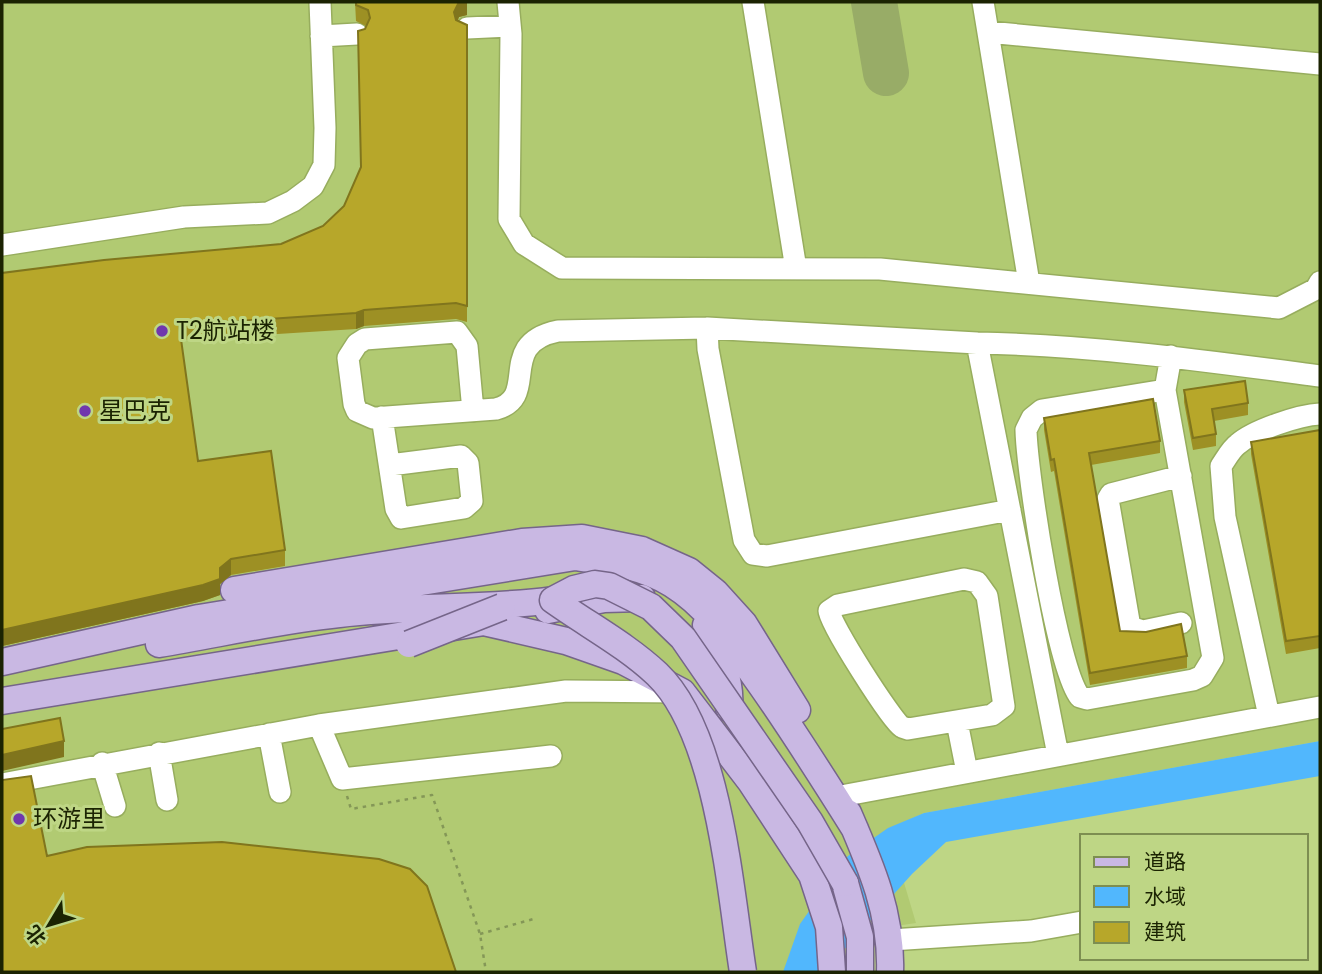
<svg xmlns="http://www.w3.org/2000/svg" width="1322" height="974" viewBox="0 0 1322 974" font-family="Poppins,'Noto Sans SC',sans-serif">
<rect width="100%" height="100%" fill="#bed685"/>
<!-- built -->
<path fill="#b1ca72" d="M 2,2 L 1320,2 L 1320,741 L 924,813 L 888,829 L 916,923 L 875,929 L 871,972 L 2,972 Z"/>
<!-- water -->
<path fill="#51b7fd" d="M 1320,741 L 1320,776 L 946,842 L 912,874 L 824,972 L 783,972 L 800,924 L 848,856 L 888,828 L 924,813 Z"/>
<g fill="none" stroke-linecap="round" stroke-linejoin="round">
<!-- taxiway -->
<path stroke="#98ac67" stroke-width="46" d="M 874,2 L 886,73"/>
<defs>
<path id="minor" d="M 508,2 L 511,34 L 509,219 L 524,244 L 562,268 L 880,269 L 1279,308 L 1316,289 L 1320,282
M 753,2 L 796,269
M 983,2 L 1029,283
M 467,28 L 510,26
M 988,32 L 1320,64
M 321,36 L 357,34
M 2,245 L 184,217 L 268,213 L 293,201 L 313,186 L 324,165 L 325,128 L 320,2
M 707,328 L 708,349 L 744,540 L 753,554 L 767,556 L 1010,510
M 1165,390 L 1213,658 L 1202,676 L 1193,680 L 1087,699 L 1080,697 C 1057,669 1027,474 1026,430 L 1032,418 L 1042,410 L 1165,390 L 1171,356
M 473,411 L 467,346 L 457,332 L 365,339 L 357,344 L 348,358 L 354,404 L 357,411 L 373,418 L 496,409 C 541,397 495,344 558,331 L 707,328 L 977,343
M 382,417 L 396,509 L 401,518 L 464,508 L 472,501 L 468,463 L 461,456 L 390,465
M 964,579 L 977,582 L 987,596 L 1004,706 L 992,715 L 908,729 L 902,727 C 891,720 829,622 829,611 L 838,605 Z
M 1181,623 L 1143,631 L 1130,627 L 1108,499 L 1111,494 L 1181,476
M 1269,716 L 1225,517 L 1221,466 C 1226,459 1231,449 1238,444 C 1254,430 1299,415 1320,414
M 957,722 L 967,772
M 319,725 L 342,779 L 551,756
M 269,734 L 280,792
M 159,753 L 167,800
M 1058,755 L 977,343 C 1092,345 1206,361 1320,376
M 102,763 L 115,806
M 2,784 L 319,725 L 566,691 L 680,692
M 841,796 L 1320,707
M 891,940 L 1031,931 L 1082,922"/>
<path id="major" d="M 234,590 L 522,542 L 582,538 L 642,550 L 689,571 L 715,592 L 744,624 L 797,710
M 548,610 L 604,599 L 642,598
M 706,625 C 718,649 732,681 729,708
M 159,644 C 219,634 279,620 339,614 C 411,605 482,610 553,600
M 2,662 L 199,618 L 575,557 C 608,562 642,565 672,584 C 709,607 731,642 756,678 C 791,727 823,778 855,829
M 2,701 L 484,622 L 566,641 L 623,661 L 682,692 L 751,782 L 812,875 L 829,927 L 832,972
M 848,813 C 871,866 892,914 890,972
M 845,883 L 860,937 L 860,972"/>
</defs>
<!-- minor casing -->
<use href="#minor" stroke="#97ad5e" stroke-width="24"/>
<!-- major casing -->
<use href="#major" stroke="#756589" stroke-width="29"/>
<!-- path -->
<path stroke="#849757" stroke-width="2.5" stroke-dasharray="3.5 5" stroke-linecap="butt" d="M 347,796 L 351,809 L 432,795 L 480,934 L 486,972
M 480,934 L 537,918"/>
<!-- minor -->
<use href="#minor" stroke="#fff" stroke-width="21"/>
<!-- major -->
<use href="#major" stroke="#c9b8e3" stroke-width="26"/>
<defs>
<path id="major-bridge" d="M 409,644 L 502,607
M 743,972 C 730,890 719,733 657,674 C 626,645 588,625 553,600 L 574,589 L 595,584 L 609,586 L 651,607 L 683,638 L 810,822 L 845,883"/>
</defs>
<!-- major-bridge casing -->
<use href="#major-bridge" stroke="#756589" stroke-width="29" stroke-linecap="butt"/>
<!-- major-bridge -->
<use href="#major-bridge" stroke="#c9b8e3" stroke-width="26"/>
</g>
<!-- wall -->
<path fill="#9d9024" d="M 355,2 L 467,2 L 467,15 L 459,17 L 458,20 L 467,25 L 467,322 L 456,319 L 364,326 L 356,329 L 181,340 L 198,461 L 285,550 L 285,566 L 231,575 L 220,584 L 220,595 L 203,601 L 2,646 L 2,273 L 281,244 L 323,226 L 344,206 L 361,168 L 365,29 L 366,26 L 356,21 Z
M 1184,390 L 1248,403 L 1248,415 L 1214,421 L 1216,434 L 1216,446 L 1193,450 L 1184,402 Z
M 1044,418 L 1160,441 L 1160,453 L 1091,465 L 1120,631 L 1187,656 L 1187,668 L 1090,685 L 1054,471 L 1051,472 L 1044,430 Z
M 1320,430 L 1320,648 L 1286,654 L 1251,454 L 1251,442 Z"/>
<!-- shaded-wall -->
<path fill="#80751d" d="M 459,2 L 467,2 L 467,15 L 459,17 L 454,28 L 454,12 Z
M 364,310 L 364,326 L 356,329 L 356,313 Z
M 231,559 L 231,575 L 220,584 L 220,595 L 203,601 L 2,646 L 2,630 L 220,568 Z
M 64,741 L 64,757 L 2,771 L 2,755 Z"/>
<!-- building -->
<path fill="#b7a72a" stroke="#80751d" stroke-width="2" d="M 356,2 L 459,2 L 454,12 L 456,20 L 467,25 L 467,306 L 456,303 L 364,310 L 356,313 L 179,325 L 198,461 L 271,451 L 285,550 L 231,559 L 220,568 L 220,579 L 203,585 L 2,630 L 2,273 L 104,260 L 281,244 L 323,226 L 344,206 L 361,167 L 358,31 L 365,29 L 370,18 L 368,10 L 356,5 Z
M 1245,381 L 1248,403 L 1212,409 L 1216,434 L 1193,438 L 1184,390 Z
M 1153,399 L 1160,441 L 1089,453 L 1120,631 L 1146,632 L 1181,624 L 1187,656 L 1090,673 L 1054,459 L 1051,460 L 1044,418 Z
M 1320,430 L 1320,636 L 1286,641 L 1251,442 Z
M 60,718 L 64,741 L 2,755 L 2,729 Z
M 31,776 L 47,856 L 87,847 L 222,842 L 379,859 L 410,869 L 427,886 L 456,972 L 2,972 L 2,780 Z"/>
<!-- markers -->
<g fill="#7037ad" stroke="#bed685" stroke-width="2.5">
<circle cx="162" cy="331" r="7"/>
<circle cx="85" cy="411" r="7"/>
<circle cx="19" cy="819" r="7"/>
</g>
<g text-anchor="middle" stroke-width="6" stroke-linejoin="round" paint-order="stroke">
<!-- poi labels -->
<g font-size="24" fill="#1b2302" stroke="#bed685" text-anchor="start">
<text x="176" y="339">T2航站楼</text>
<text x="99" y="419">星巴克</text>
<text x="33" y="827">环游里</text>
</g>
</g>
<!-- border -->
<rect width="1322" height="974" fill="none" stroke="#1b2302" stroke-width="7"/>
<!-- legend -->
<rect x="1080" y="834" width="228" height="126" fill="#bed685" stroke="#7d8e51" stroke-width="2"/>
<rect x="1094" y="857" width="35" height="10" fill="#c9b8e3" stroke="#7d8e51" stroke-width="2"/>
<text x="1144" y="869" font-size="21" fill="#1b2302">道路</text>
<rect x="1094" y="886" width="35" height="21" fill="#51b7fd" stroke="#7d8e51" stroke-width="2"/>
<text x="1144" y="904" font-size="21" fill="#1b2302">水域</text>
<rect x="1094" y="922" width="35" height="21" fill="#b7a72a" stroke="#7d8e51" stroke-width="2"/>
<text x="1144" y="939" font-size="21" fill="#1b2302">建筑</text>
<!-- north arrow -->
<g transform="translate(49 925) rotate(232)" stroke="#bed685" stroke-width="5" paint-order="stroke">
<path d="M0-5L12 26L0 18L-12 26Z" fill="#1b2302"/>
<text y="-10" font-size="19" font-weight="bold" text-anchor="middle" fill="#1b2302">北</text>
</g>
</svg>
